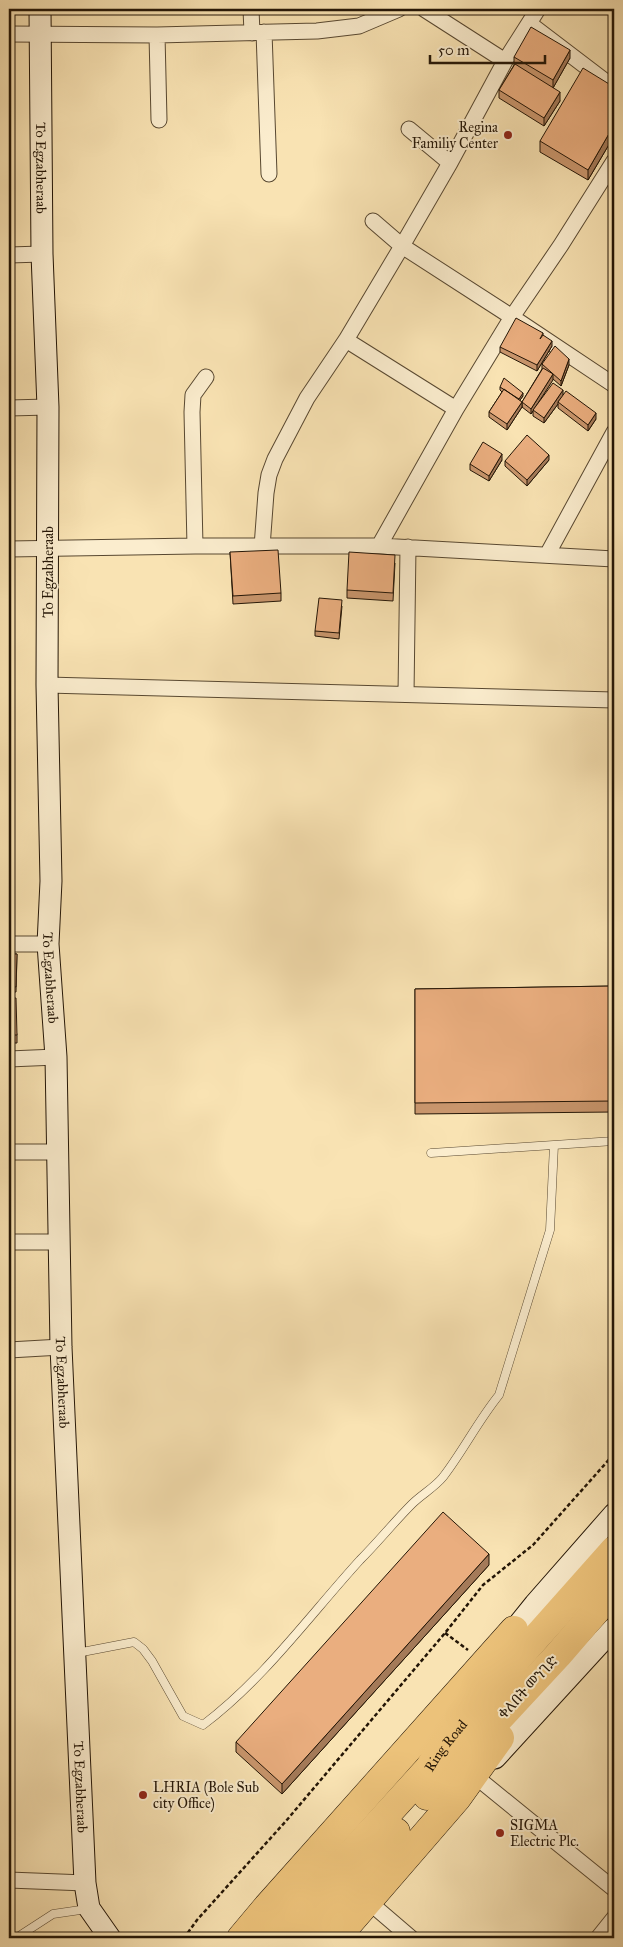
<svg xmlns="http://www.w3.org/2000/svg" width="623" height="1947" viewBox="0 0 623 1947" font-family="'IM FELL Great Primer','Noto Serif Ethiopic',serif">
<rect width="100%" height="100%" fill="#f9e3b3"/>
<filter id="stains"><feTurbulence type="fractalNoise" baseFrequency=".004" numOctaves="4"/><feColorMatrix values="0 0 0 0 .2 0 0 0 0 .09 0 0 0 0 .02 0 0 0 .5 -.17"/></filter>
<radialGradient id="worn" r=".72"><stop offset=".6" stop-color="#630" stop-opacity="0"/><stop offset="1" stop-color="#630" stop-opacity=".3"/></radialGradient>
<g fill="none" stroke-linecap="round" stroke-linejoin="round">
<defs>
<path id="lane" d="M 431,1153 L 614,1141
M 77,1653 L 134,1642 L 143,1649 L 152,1661 L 183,1716 L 203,1725 C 264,1679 309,1616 360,1560 C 378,1542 394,1522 412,1504 C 422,1494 434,1488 443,1477 C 463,1451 478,1421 499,1395 L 550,1230 L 554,1145
M 16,1938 L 53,1914 L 87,1909"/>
<path id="street" d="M 251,9 L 252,33
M 424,9 L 505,61
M 530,24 L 614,88
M 264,32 L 269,174
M 9,34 L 157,35 L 317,31 L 359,26 L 399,9
M 157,35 L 159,120
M 409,129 L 450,163
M 373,221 L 402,246 L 512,317 L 614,385
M 9,255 L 42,254
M 346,340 L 456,409
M 9,408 L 48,407
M 195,546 L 192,412 L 193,395 L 206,377
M 379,546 L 456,409 L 512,317 L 561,245 L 614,161
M 262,547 L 266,493 L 269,475 L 275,459 L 307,398 L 346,340 L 402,246 L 450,163 L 505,61 L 538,9
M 9,549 L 195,546 L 379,546 L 614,559
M 547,555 L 614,432
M 47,685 L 614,700
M 406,694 L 408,547
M 9,944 L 48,944
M 9,1059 L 56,1057
M 9,1152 L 58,1152
M 9,1242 L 60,1242
M 9,1350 L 61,1347
M 476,1777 L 614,1889
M 9,1880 L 85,1883
M 369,1902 L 411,1938
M 598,1938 L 614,1918"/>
<g id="secondary">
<path id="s1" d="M 40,9 L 42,254 L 48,407 L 47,685 L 51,881 L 48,944 L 56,1057 L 61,1347 L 85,1883 L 89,1908 L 110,1938"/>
<path d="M 514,1630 L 535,1604 L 614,1514"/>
<path d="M 495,1758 L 614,1628"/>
</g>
<g id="highway">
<path d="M 427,1796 L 558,1655 L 614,1590"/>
<path d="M 241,1938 L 267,1907 L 514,1630"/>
<path id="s2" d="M 274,1938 L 429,1768 L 439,1752 L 502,1676 L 614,1550"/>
<path d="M 303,1938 L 396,1832"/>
<path d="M 336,1938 L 457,1798 L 500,1738"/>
</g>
</defs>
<!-- lane casing -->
<use href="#lane" stroke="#584831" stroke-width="9"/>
<!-- street casing -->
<use href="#street" stroke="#584831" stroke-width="17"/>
<!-- secondary casing -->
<use href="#secondary" stroke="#231506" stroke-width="23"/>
<!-- highway casing -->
<use href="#highway" stroke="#231506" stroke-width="29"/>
<!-- path -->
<path stroke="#231506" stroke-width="2.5" stroke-dasharray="4 2.5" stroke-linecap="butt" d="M 445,1633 L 468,1650
M 184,1938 L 197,1920 L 286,1821 L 445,1633 L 483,1585 L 533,1545 L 614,1454"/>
<!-- lane -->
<use href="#lane" stroke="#fbedce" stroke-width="8"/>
<!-- street -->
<use href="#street" stroke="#fbedce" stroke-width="15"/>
<!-- secondary -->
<use href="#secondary" stroke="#fbedce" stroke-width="21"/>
<!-- highway -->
<use href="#highway" stroke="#ecc27a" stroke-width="28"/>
</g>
<!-- wall -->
<path fill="#c9966d" stroke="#231506" d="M 514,57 L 570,58 L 553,88 L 560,101 L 544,126 L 499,98 L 499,90 L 514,65 Z
M 614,87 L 614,136 L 588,180 L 540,152 L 540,141 Z
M 614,184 L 614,204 L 609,202 L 609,197 Z
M 543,333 L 543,335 L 552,346 L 537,371 L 500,352 L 500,347 Z
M 542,364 L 569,365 L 561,386 L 553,379 L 531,414 L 522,407 L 522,402 L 542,369 Z
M 500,387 L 523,396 L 520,400 L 522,407 L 507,430 L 489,417 L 489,412 L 502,392 L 500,390 Z
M 563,394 L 596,419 L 588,431 L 558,408 L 558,404 L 544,423 L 533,416 L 533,410 Z
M 502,460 L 489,481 L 470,470 L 470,464 Z
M 549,460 L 527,486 L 505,466 L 505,461 Z
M 230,552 L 281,593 L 281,601 L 233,604 Z
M 395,563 L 393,601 L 347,598 L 347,590 Z
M 342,606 L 339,639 L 315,636 L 315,631 Z
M 9,954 L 17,954 L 16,992 L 9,992 Z
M 614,986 L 614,1112 L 415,1114 L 415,989 Z
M 9,998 L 17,1035 L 17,1043 L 9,1043 Z
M 489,1565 L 282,1794 L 236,1752 L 236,1742 Z"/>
<!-- shaded-wall -->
<path fill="#a47a59" stroke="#231506" d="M 570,50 L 570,58 L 553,88 L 553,80 Z
M 560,92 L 560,101 L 544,126 L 544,118 Z
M 614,125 L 614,136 L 588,180 L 588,170 Z
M 552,341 L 552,346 L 537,371 L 537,365 Z
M 569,359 L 569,365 L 561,386 L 561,381 Z
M 553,374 L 553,380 L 531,414 L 531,409 Z
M 563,390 L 563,396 L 558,402 L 558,404 L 544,423 L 544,418 Z
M 523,393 L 523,396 L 517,404 L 517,401 Z
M 522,402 L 522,407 L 507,430 L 507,424 Z
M 596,413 L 596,419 L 588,431 L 588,425 Z
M 502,454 L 502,460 L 489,481 L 489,476 Z
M 549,455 L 549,460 L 527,486 L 527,480 Z
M 489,1554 L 489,1565 L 282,1794 L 282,1784 Z"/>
<!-- building -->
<path fill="#eaae7f" stroke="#231506" d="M 531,27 L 570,50 L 553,80 L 514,57 Z
M 515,64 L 560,92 L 544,118 L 499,90 Z
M 583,68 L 614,87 L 614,125 L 588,170 L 540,141 Z
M 614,184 L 614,199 L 609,197 Z
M 516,318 L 543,333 L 540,339 L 543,335 L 552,341 L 537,365 L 500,347 Z
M 555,346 L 569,359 L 561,381 L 542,364 Z
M 543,368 L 553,374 L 531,409 L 522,402 Z
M 504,378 L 523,393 L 519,399 L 500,387 Z
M 553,383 L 563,390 L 544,418 L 533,410 Z
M 504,389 L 522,402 L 507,424 L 489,412 Z
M 566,391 L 596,413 L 588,425 L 558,402 Z
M 527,435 L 549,455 L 527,480 L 505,461 Z
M 483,442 L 502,454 L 489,476 L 470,464 Z
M 278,550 L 281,593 L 233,596 L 230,552 Z
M 349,552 L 395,555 L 393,593 L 347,590 Z
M 319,598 L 342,600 L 339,633 L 315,631 Z
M 9,954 L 17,954 L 16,987 L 9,986 Z
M 614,986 L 614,1101 L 415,1103 L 415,989 Z
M 9,998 L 16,998 L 17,1035 L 9,1035 Z
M 443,1512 L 489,1554 L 282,1784 L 236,1742 Z"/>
<!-- markers -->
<g fill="#8f2418" stroke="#fbedce" stroke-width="2">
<circle cx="508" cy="135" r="5"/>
<circle cx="143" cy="1795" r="5"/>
<circle cx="500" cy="1833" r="5"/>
</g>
<g text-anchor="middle" stroke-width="4" stroke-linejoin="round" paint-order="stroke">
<!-- poi labels -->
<g font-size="14" fill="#231506" stroke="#fbedce" text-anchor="start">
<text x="498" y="132" text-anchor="end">Regina<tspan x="498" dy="16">Familiy Center</tspan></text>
<text x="153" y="1792">LHRIA (Bole Sub<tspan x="153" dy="16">city Office)</tspan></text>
<text x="510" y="1830">SIGMA<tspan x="510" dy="16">Electric Plc.</tspan></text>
</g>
<!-- street labels -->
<g font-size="14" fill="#231506" stroke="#fbedce">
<text dy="5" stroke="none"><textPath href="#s1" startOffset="159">To Egzabheraab</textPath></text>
<text transform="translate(48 572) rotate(-90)" y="5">To Egzabheraab</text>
<text dy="5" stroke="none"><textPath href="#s1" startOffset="969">To Egzabheraab</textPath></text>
<text dy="5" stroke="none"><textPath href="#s1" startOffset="1374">To Egzabheraab</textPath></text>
<text transform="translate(528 1687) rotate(-47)" y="5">ቀለበት መንገድ</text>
<text dy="5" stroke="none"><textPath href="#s2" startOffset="258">Ring Road</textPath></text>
<text dy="5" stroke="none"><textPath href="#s1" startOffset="1779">To Egzabheraab</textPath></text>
</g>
</g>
<!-- margin -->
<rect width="623" height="1947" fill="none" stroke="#f9e3b3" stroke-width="30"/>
<rect x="10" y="10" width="603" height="1927" fill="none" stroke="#231506" stroke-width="2.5"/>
<rect x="15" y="15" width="593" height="1917" fill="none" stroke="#231506"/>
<!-- scale -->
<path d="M430 55v8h115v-8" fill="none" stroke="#231506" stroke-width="2.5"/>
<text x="438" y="55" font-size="15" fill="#231506" stroke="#fbedce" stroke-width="4" paint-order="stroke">50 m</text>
<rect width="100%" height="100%" filter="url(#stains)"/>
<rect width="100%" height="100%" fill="url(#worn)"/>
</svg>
